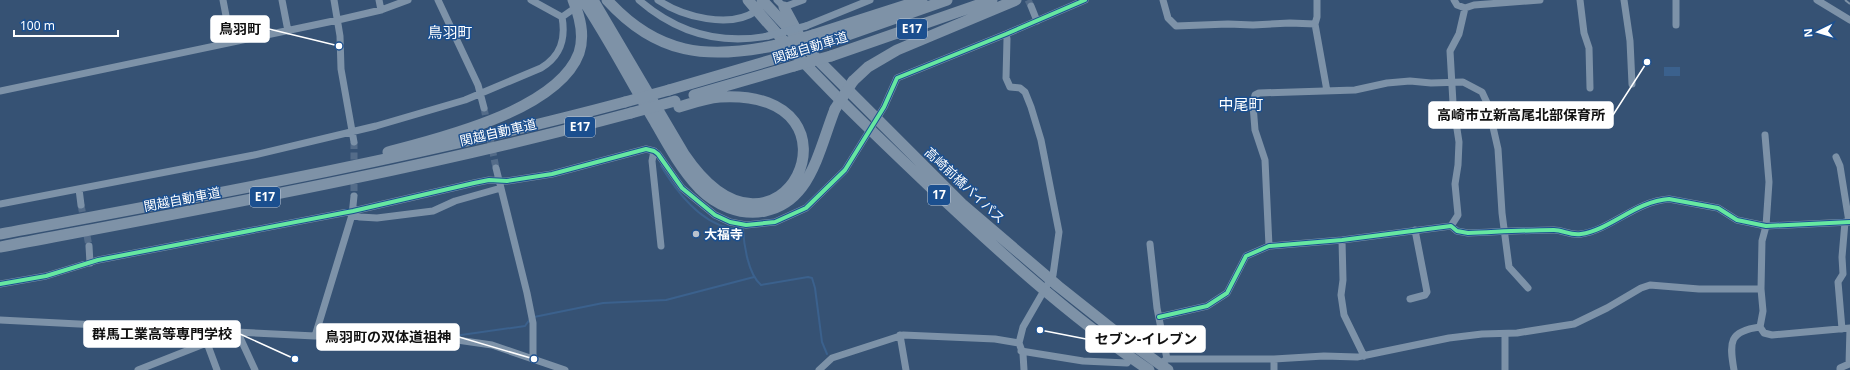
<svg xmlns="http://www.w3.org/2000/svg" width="1850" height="370" viewBox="0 0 1850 370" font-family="'Noto Sans','Noto Sans JP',sans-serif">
<rect width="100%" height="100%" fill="#365274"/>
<!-- water -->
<path fill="#3b618d" d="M 1664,67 L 1680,67 L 1680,76 L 1664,76 Z"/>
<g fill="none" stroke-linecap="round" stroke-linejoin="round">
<!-- stream -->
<path stroke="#3b618d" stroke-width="2" d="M 661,166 C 678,194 707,231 743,229 C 744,245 748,274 761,285 L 808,277 L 812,278 L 815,288 L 822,342 L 827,354
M 534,317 L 603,303 L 666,300 L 754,277
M 454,336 L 525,326 L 530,319"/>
<!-- minor-tunnel -->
<path stroke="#546c89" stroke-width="7" stroke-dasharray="7 3.5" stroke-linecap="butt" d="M 1028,0 L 1031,6
M 484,108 L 496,168
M 354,142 L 354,196
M 81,205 L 89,246"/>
<!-- minor -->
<path stroke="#7d92a8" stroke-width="7" d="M 223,0 L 231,42
M 282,0 L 288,31
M 334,0 L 340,36 L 341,69 L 354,142
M 379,0 L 381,10
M 438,0 L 478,85 L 484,108
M 531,0 L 562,17
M 639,0 C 676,32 720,45 768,36
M 658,0 C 683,17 730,29 756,11
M 777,0 L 784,7 L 803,0
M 1163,0 L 1168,18 L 1176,26 L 1228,24 L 1253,25 L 1290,23 L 1315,24 L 1327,91
M 1454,0 L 1457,5 L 1465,8
M 1580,0 L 1584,33 L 1589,48 L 1590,88
M 1624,0 L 1630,41 L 1632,84
M 1676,0 L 1676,25
M 1817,0 L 1850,20
M 1031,6 L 1037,21
M 562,17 L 572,10
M 1315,24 L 1317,17 L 1317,0
M 806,26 L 870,0
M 1006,34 L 1007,39 L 1006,78 L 1010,87 L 1020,88 L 1025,92 L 1031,107 L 1041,140 L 1059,232 L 1053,275 L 1023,327 L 1019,343 L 1023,354 L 1024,370
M 0,91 L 338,20 L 381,10 L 408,0
M 1765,135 L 1769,182 L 1766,226 L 1762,241 L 1761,289 L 1763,311 L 1760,327 L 1764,333 L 1772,335 L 1850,328
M 654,151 L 652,161 L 661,246
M 1836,157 L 1840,166 L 1849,222
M 496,168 L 527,293 L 533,323 L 533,358
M 79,189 L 81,205
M 0,204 L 254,155 L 376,126 L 465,100 L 541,68 C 561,56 566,39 562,17
M 352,215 L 360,217 L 377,218 L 433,211 L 455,201 L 501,188
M 1451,226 L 1458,215 L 1455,184 L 1458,165 L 1459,142 L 1453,103 L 1450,51 L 1459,34 L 1465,8 L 1474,5 L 1540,0
M 1342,240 L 1343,280 L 1341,295 L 1344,315 L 1364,356
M 1150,244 L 1157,308 L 1167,359 L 1164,361
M 89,246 L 90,263
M 1269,246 L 1265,160 L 1255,130 L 1253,105 L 1255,95 L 1259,93 L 1355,90 L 1387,83 L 1410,81 L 1431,83 L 1463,82 L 1482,92 L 1488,105 L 1498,149 L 1502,213 L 1509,267 L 1528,288
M 0,284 L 46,276 L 98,260 L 353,211 L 474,183 L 489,180 L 507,181 L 552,174 L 646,149 L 654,151 L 658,154 L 682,188 L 715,215 L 730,222 L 746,225 L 775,222 L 806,208 L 845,170 L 884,107 L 897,78 L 1006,34 L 1085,0
M 1410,299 L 1425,295 L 1427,292 L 1415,230
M 1159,317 L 1207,306 L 1227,293 L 1246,256 L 1269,246 L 1342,240 L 1451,226 L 1457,231 L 1468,233 C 1496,232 1525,230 1554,230 C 1563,230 1571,236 1581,234 C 1610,230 1636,201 1669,199 L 1718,208 L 1737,220 L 1766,226 L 1850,222
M 0,320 L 315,336 L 365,335 L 457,340 L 492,345 L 565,370
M 1842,329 L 1838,282 L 1843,274 L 1842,257 L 1845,222
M 900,335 L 906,370
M 315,336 L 352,215 L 354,196
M 207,343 L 217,370
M 1021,351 L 1083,361 L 1127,363 L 1131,358
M 1167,359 L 1274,359 L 1324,356 L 1357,357 L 1449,338 L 1482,334 L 1517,333 L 1574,324 L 1607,308 L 1641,288 L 1650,285 L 1699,289 L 1761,289
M 1274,359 L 1274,370
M 138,370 L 237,331 L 255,370
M 819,370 L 832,358 L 903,335 L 995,339 L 1019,343
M 1505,370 L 1505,334
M 1734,370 C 1729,342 1729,331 1760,327
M 1840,370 L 1840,368 L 1849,364 L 1850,328"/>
<!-- highway -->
<path stroke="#7e92a7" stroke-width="11" d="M 583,0 C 609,39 631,82 655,122 C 668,145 681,169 699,188 C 716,205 740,216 765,211 C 780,208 793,199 802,187 C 818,165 825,134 835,109
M 593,0 L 684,154 C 780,296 878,88 720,97 C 706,98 692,103 679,107
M 607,0 C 657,55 707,60 777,45
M 748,0 C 803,66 865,125 927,184 C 997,250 1069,316 1149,370
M 762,0 L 814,56 L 962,204 L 1058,286 L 1121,336 L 1168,370
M 784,7 L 798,33
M 813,35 L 922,0
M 822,44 L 947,0
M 831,56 L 992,0
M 853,81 L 868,67 L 897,50 L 1016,0
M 669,90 L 785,56
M 694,95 L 794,66
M 388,152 C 441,138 558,110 579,53 C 585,35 580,17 573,0
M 0,234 C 210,195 419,157 625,102
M 0,247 C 211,207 423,169 631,113"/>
<!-- rail -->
<path stroke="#7e92a7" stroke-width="2" stroke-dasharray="7 3" stroke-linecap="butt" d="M 1845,0 L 1850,4"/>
<!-- minor-bridge -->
<path stroke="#7d92a8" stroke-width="7" d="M 768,36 L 806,26"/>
<!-- highway-bridge -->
<path stroke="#7e92a7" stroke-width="11" d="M 777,45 L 813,35
M 785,56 L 822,44
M 794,66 L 831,56
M 625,102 L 669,90
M 835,109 L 853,81
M 631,113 L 675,101"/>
<defs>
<path id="cycleway" d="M 0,284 L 46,276 L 98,260 L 353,211 L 474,183 L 489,180 L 507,181 L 552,174 L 646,149 L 654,151 L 658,154 L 682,188 L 715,215 L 730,222 L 746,225 L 775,222 L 806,208 L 845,170 L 884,107 L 897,78 L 1006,34 L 1085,0
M 1159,317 L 1207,306 L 1227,293 L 1246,256 L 1269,246 L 1342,240 L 1451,226 L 1457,231 L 1468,233 C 1496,232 1525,230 1554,230 C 1563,230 1571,236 1581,234 C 1610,230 1636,201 1669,199 L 1718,208 L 1737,220 L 1766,226 L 1850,222"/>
</defs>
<!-- cycleway casing -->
<use href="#cycleway" stroke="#1b4f8f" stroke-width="6"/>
<!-- cycleway -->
<use href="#cycleway" stroke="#66e7a1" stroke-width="4"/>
</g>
<!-- markers -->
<circle fill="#b9c2ce" stroke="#1b4f8f" stroke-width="1.5" cx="696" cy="234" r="4"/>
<g text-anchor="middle" stroke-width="3" stroke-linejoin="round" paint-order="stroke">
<!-- shield labels -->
<g fill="#1b4f8f" stroke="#bbcadd" stroke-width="1">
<rect x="897" y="19" width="30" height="20" rx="3"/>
<rect x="565" y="117" width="30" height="20" rx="3"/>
<rect x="928" y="185" width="22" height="20" rx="3"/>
<rect x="250" y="187" width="30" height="20" rx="3"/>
</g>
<g font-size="12" font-weight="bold" fill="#fff">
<text x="912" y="33">E17</text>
<text x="580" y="131">E17</text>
<text x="939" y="199">17</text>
<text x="265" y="201">E17</text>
</g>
<!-- street labels -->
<g font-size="13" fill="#fff" stroke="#1b4f8f">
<text transform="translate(810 47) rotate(-17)" y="5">関越自動車道</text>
<text transform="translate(498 132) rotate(-13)" y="5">関越自動車道</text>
<text transform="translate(965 185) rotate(43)" y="5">高崎前橋バイパス</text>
<text transform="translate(182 199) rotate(-11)" y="5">関越自動車道</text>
</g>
<!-- poi labels -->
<g font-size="13" font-weight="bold" fill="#fff" stroke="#1b4f8f" text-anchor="start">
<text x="704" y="239">大福寺</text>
</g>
<!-- quarter labels -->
<g font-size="15" fill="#fff" stroke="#1b4f8f">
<text x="450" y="38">鳥羽町</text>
<text x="1241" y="110">中尾町</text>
</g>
</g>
<!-- callouts -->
<path fill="none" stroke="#fff" stroke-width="1.5" d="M339 46L269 29M1647 62L1613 115M295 359L240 334M534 359L459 337M1040 330L1086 339"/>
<g fill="#fff" stroke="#1b4f8f" stroke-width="1.5">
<circle cx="339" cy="46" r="4"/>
<circle cx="1647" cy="62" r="4"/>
<circle cx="295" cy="359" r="4"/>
<circle cx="534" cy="359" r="4"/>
<circle cx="1040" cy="330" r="4"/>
</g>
<g fill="#fff" stroke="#fff" stroke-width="1.5">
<rect x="211" y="16" width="58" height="26" rx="4"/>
<rect x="1429" y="102" width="184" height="26" rx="4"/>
<rect x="84" y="321" width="156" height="26" rx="4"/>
<rect x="317" y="324" width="142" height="26" rx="4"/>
<rect x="1086" y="326" width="119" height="26" rx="4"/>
</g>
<g font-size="14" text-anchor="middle" font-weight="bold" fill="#111">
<text x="240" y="34">鳥羽町</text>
<text x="1521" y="120">高崎市立新高尾北部保育所</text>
<text x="162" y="339">群馬工業高等専門学校</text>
<text x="388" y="342">鳥羽町の双体道祖神</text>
<text x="1146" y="344">セブン-イレブン</text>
</g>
<!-- north arrow -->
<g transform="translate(1818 32) rotate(265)" stroke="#1b4f8f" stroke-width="3" paint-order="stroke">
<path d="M0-3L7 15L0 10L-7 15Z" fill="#ffffff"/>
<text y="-6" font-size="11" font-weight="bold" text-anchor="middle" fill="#ffffff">N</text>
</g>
<!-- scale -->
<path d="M14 30v6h104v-6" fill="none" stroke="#ffffff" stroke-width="2"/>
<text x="20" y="30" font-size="12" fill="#ffffff" stroke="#1b4f8f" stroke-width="3" paint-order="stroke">100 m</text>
</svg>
